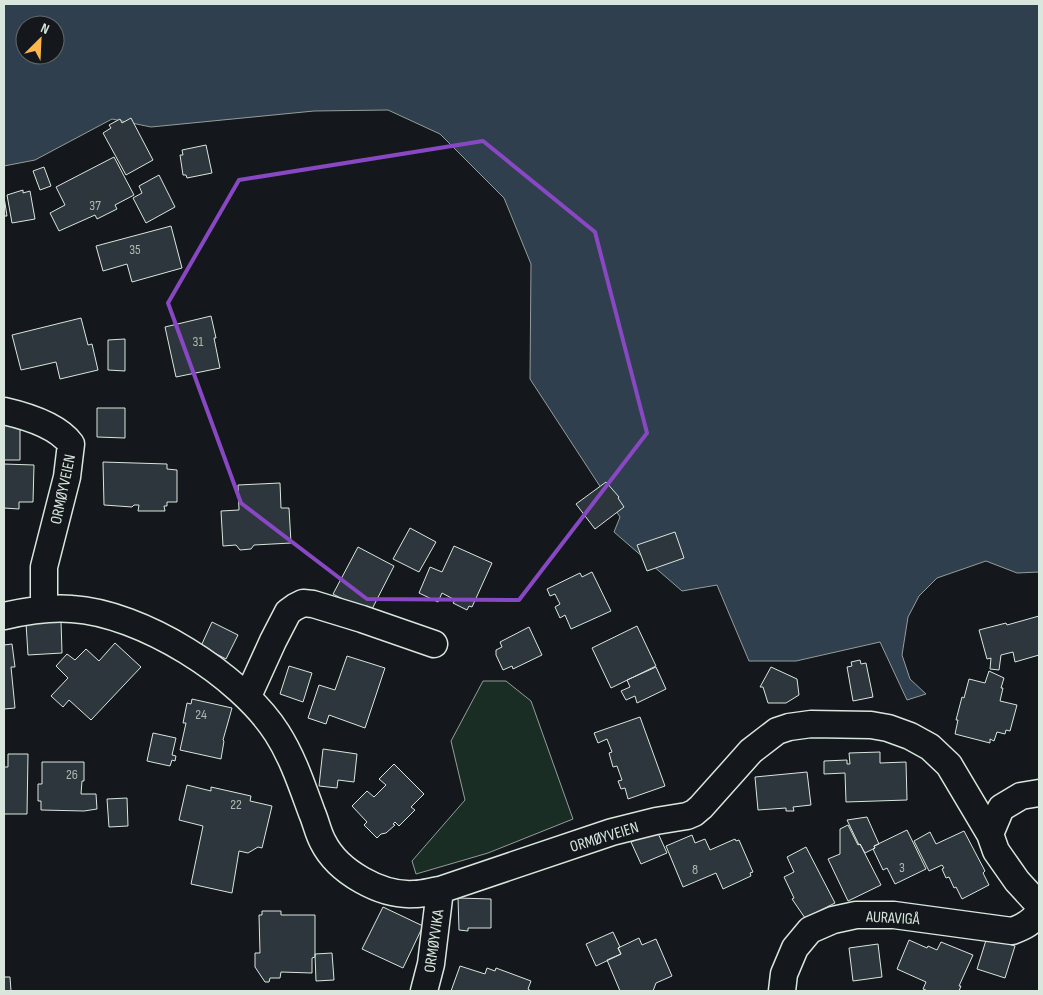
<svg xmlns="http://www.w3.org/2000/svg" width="1043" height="995" viewBox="0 0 1043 995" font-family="'Sofia Sans Condensed',sans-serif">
<rect width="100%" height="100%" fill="#14181c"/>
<!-- green -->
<path fill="#1a2d24" stroke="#939e99" d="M 483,681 L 506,681 L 531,701 L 573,819 L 488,853 L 416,874 L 412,861 L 465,800 L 451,741 Z"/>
<!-- water -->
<path fill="#2f3f4d" stroke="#939e99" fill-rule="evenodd" d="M 4,4 L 1039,4 L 1039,572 L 1017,573 L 986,561 L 937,578 L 919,596 L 908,617 L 902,655 L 910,679 L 926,694 L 907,700 L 880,642 L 796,661 L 749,661 L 717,585 L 682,591 L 614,532 L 620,517 L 530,379 L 531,264 L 504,198 L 440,134 L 388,110 L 314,111 L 151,127 L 112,119 L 35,160 L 4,166 ZM 25,25 L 55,25 L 55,55 L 25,55 Z"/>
<!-- building -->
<path fill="#2c363c" stroke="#d8e6dc" d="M 131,118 L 153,160 L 126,175 L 103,133 L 111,128 L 109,125 L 120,119 L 122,123 Z
M 206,145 L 212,173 L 187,178 L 186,175 L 183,175 L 180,155 L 183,155 L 182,150 Z
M 114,157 L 134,195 L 115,205 L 117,209 L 97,219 L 95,215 L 59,231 L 50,213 L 65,205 L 56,187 Z
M 44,167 L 51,186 L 40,190 L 33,171 Z
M 159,175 L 175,207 L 146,223 L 133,198 L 142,193 L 139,186 Z
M 23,190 L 23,193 L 30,191 L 35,219 L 12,223 L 7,195 Z
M 4,197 L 7,216 L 4,216 Z
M 171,226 L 182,268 L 132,282 L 127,264 L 103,271 L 96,246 Z
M 211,316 L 216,338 L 214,338 L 220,368 L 176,377 L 165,327 Z
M 81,318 L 88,345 L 92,344 L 98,370 L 60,379 L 56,362 L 21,370 L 12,335 Z
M 125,339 L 125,371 L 108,370 L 108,340 Z
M 97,408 L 125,408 L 125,438 L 97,437 Z
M 4,423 L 20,424 L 20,460 L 4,460 Z
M 103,462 L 167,464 L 167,469 L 177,470 L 177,502 L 167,502 L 167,506 L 164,506 L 165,511 L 138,511 L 139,505 L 134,505 L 132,507 L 104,505 Z
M 4,464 L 34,465 L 33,502 L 19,502 L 19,509 L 4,508 Z
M 606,482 L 619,497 L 618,498 L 624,507 L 595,529 L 576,504 Z
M 280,483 L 281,508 L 289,508 L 291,543 L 254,545 L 251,549 L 240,550 L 236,545 L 223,546 L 221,511 L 239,510 L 238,485 Z
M 410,528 L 436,542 L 419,572 L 393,559 Z
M 675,532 L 684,558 L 647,571 L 637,545 Z
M 454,546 L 492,563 L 472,607 L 469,606 L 467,610 L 453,603 L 455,600 L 442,593 L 438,602 L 419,593 L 430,567 L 442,572 Z
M 358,547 L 394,566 L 370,613 L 333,594 Z
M 592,572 L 611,611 L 571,629 L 565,615 L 560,618 L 555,607 L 560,604 L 555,594 L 550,596 L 547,589 L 580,573 L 582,577 Z
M 1039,616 L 1039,655 L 1015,662 L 1013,652 L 1001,655 L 999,670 L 990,669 L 991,658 L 987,659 L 979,630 L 1006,623 L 1007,625 Z
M 61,621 L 62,653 L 28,655 L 26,623 Z
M 212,622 L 238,635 L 226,659 L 201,646 Z
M 637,626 L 656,666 L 611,688 L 592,648 Z
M 529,627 L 542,655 L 513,669 L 512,666 L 503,670 L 496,655 L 496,650 L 502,647 L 500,642 Z
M 115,643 L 141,667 L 91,720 L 69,700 L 63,707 L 51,696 L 68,678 L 56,666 L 67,654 L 75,660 L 86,649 L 99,661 Z
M 12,644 L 15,667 L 11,667 L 15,708 L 4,709 L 4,645 Z
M 347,656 L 385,668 L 365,728 L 329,715 L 326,724 L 308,718 L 319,685 L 335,690 Z
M 860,660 L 861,664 L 866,663 L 873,697 L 853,701 L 847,667 L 852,666 L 851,662 Z
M 289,666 L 312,673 L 303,702 L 280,694 Z
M 656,667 L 666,689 L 637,703 L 635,696 L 626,700 L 621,691 L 630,687 L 627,680 Z
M 771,667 L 797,679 L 799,695 L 786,703 L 768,703 L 763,687 L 760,687 Z
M 989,671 L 1004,678 L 1001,688 L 1003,688 L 1000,701 L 1017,705 L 1010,731 L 1006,730 L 1005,734 L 997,732 L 994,741 L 990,739 L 990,743 L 955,734 L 958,720 L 956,720 L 962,697 L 964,698 L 969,679 L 985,683 Z
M 192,699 L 232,708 L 223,740 L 224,741 L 221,759 L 180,750 L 186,723 L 183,723 L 187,703 L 191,704 Z
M 640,717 L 665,786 L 628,799 L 625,788 L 621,789 L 618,781 L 622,780 L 617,766 L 613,767 L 609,753 L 612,752 L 607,739 L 598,743 L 594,733 Z
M 153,733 L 176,738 L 172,755 L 176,756 L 175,761 L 172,760 L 170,766 L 147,761 Z
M 323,749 L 357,754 L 354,782 L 338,780 L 337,788 L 319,786 Z
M 880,752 L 880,763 L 906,762 L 907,800 L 846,802 L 845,773 L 824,774 L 824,761 L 847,760 L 847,764 L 850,764 L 849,753 Z
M 8,754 L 28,754 L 27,814 L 4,814 L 4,767 L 8,767 Z
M 42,762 L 84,762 L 84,781 L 82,781 L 81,794 L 96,794 L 97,809 L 84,811 L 41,810 L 41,801 L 38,801 L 38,784 L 42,784 Z
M 394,764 L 424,794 L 411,807 L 415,810 L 399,826 L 395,822 L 393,824 L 395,825 L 386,833 L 381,834 L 377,838 L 364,825 L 367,822 L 352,806 L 367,791 L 374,797 L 386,785 L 379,779 Z
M 807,772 L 811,805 L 793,807 L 794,811 L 786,811 L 786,808 L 758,810 L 755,777 Z
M 187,785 L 211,791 L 211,787 L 251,796 L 250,801 L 272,806 L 262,848 L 258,847 L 248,853 L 239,851 L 232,893 L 191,884 L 203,826 L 179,820 Z
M 127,798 L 128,826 L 109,827 L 107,799 Z
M 867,817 L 879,844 L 874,846 L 875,848 L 865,853 L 860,844 L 859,845 L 847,820 Z
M 848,825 L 858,845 L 860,844 L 881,885 L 848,901 L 828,859 L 840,854 L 840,829 Z
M 907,830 L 926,869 L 895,884 L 887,868 L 883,870 L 873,849 L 875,848 L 874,846 Z
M 657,831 L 667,853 L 641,864 L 631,842 Z
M 964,831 L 985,871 L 983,873 L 989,885 L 962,899 L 956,887 L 954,888 L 949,877 L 946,878 L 942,869 L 944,868 L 942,865 L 929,871 L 914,841 L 930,832 L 936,844 Z
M 692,835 L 695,843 L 705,839 L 710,850 L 735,839 L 736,841 L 739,840 L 753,872 L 750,873 L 751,876 L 723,889 L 716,873 L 683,887 L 666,846 Z
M 806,847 L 835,903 L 805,918 L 792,899 L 794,898 L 784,877 L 794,872 L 787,857 Z
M 458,898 L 491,899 L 491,928 L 468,928 L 468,931 L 459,930 Z
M 383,907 L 423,926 L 403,968 L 362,949 Z
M 262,911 L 281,911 L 281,915 L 315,915 L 315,957 L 312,958 L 312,973 L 281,972 L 280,978 L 270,978 L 269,982 L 265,982 L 255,967 L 255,953 L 260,953 L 259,915 L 262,915 Z
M 613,932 L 620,947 L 618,948 L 621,954 L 596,966 L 586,944 Z
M 987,937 L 1015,946 L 1005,978 L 977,969 Z
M 639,938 L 642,945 L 656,939 L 672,976 L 656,983 L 653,991 L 620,991 L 607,960 L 621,954 L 618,948 Z
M 909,940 L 927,948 L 928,946 L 937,950 L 941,942 L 973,955 L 959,986 L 961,986 L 959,991 L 928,991 L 923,989 L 926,982 L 897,969 Z
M 878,944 L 882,977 L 853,981 L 849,948 Z
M 332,953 L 334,980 L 316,981 L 315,954 Z
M 460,966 L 485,974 L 487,968 L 495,971 L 496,968 L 531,981 L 528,989 L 531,991 L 451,991 Z
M 4,977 L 10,977 L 11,991 L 4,991 Z"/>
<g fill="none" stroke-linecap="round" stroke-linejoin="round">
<defs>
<path id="minor" d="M 4,411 C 26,416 57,425 71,444 L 67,477 L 44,567 L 44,609
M 4,616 C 26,611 49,607 72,609 C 141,613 240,675 277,733 C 293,758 302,786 312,813 C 316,822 318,833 323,842 C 338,872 381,896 414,894 C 423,894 432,891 440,890 L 612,832 L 656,821 L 687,816 L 694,813 L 701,807 L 751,751 L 777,731 L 789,727 L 811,724 L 871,725 L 888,728 L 910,736 L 930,747 L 949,765 L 990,834 L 996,851 L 1017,881 L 1039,905
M 248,696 L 273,641 L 288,612 L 295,607 L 303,603 L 313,604 L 362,619 L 434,644
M 990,834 L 1001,808 L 1021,796 L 1039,793
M 424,991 L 431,964 L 440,890
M 782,991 L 784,974 L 795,948 L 810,930 L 833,920 L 856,915 L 894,915 L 1012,931 C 1023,927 1034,922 1039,911"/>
</defs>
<!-- minor casing -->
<use href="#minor" stroke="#d8e6dc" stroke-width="29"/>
<!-- minor -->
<use href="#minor" stroke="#14181c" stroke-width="26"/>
</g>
<!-- marked area -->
<path fill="none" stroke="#8948c3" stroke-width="4" stroke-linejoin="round" d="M 483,141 L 595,232 L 647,433 L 519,600 L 367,599 L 241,503 L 168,303 L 239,180 Z"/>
<g text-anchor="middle" stroke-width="4" stroke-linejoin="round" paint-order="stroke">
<!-- number labels -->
<g font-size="14" fill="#adbab4">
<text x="95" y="210">37</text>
<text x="135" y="254">35</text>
<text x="198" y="346">31</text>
<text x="201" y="719">24</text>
<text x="72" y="779">26</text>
<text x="236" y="809">22</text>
<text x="902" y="872">3</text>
<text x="695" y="874">8</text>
</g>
<!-- street labels -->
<g font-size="16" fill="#d8e6dc" stroke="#14181c">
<text transform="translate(62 489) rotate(-78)" y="6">ORMØYVEIEN</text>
<text transform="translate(604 836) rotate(-17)" y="6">ORMØYVEIEN</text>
<text transform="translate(893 917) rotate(3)" y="6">AURAVIGÅ</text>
<text transform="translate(433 941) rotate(-82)" y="6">ORMØYVIKA</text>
</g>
</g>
<!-- border -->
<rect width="1043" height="995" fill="none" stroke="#d8e6dc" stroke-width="10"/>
<!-- north arrow -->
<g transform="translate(40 40) rotate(24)"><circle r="24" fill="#14181c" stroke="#626a69"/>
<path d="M0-4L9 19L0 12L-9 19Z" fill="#ffb74d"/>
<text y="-8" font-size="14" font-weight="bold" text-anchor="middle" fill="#d8e6dc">N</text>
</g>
</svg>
